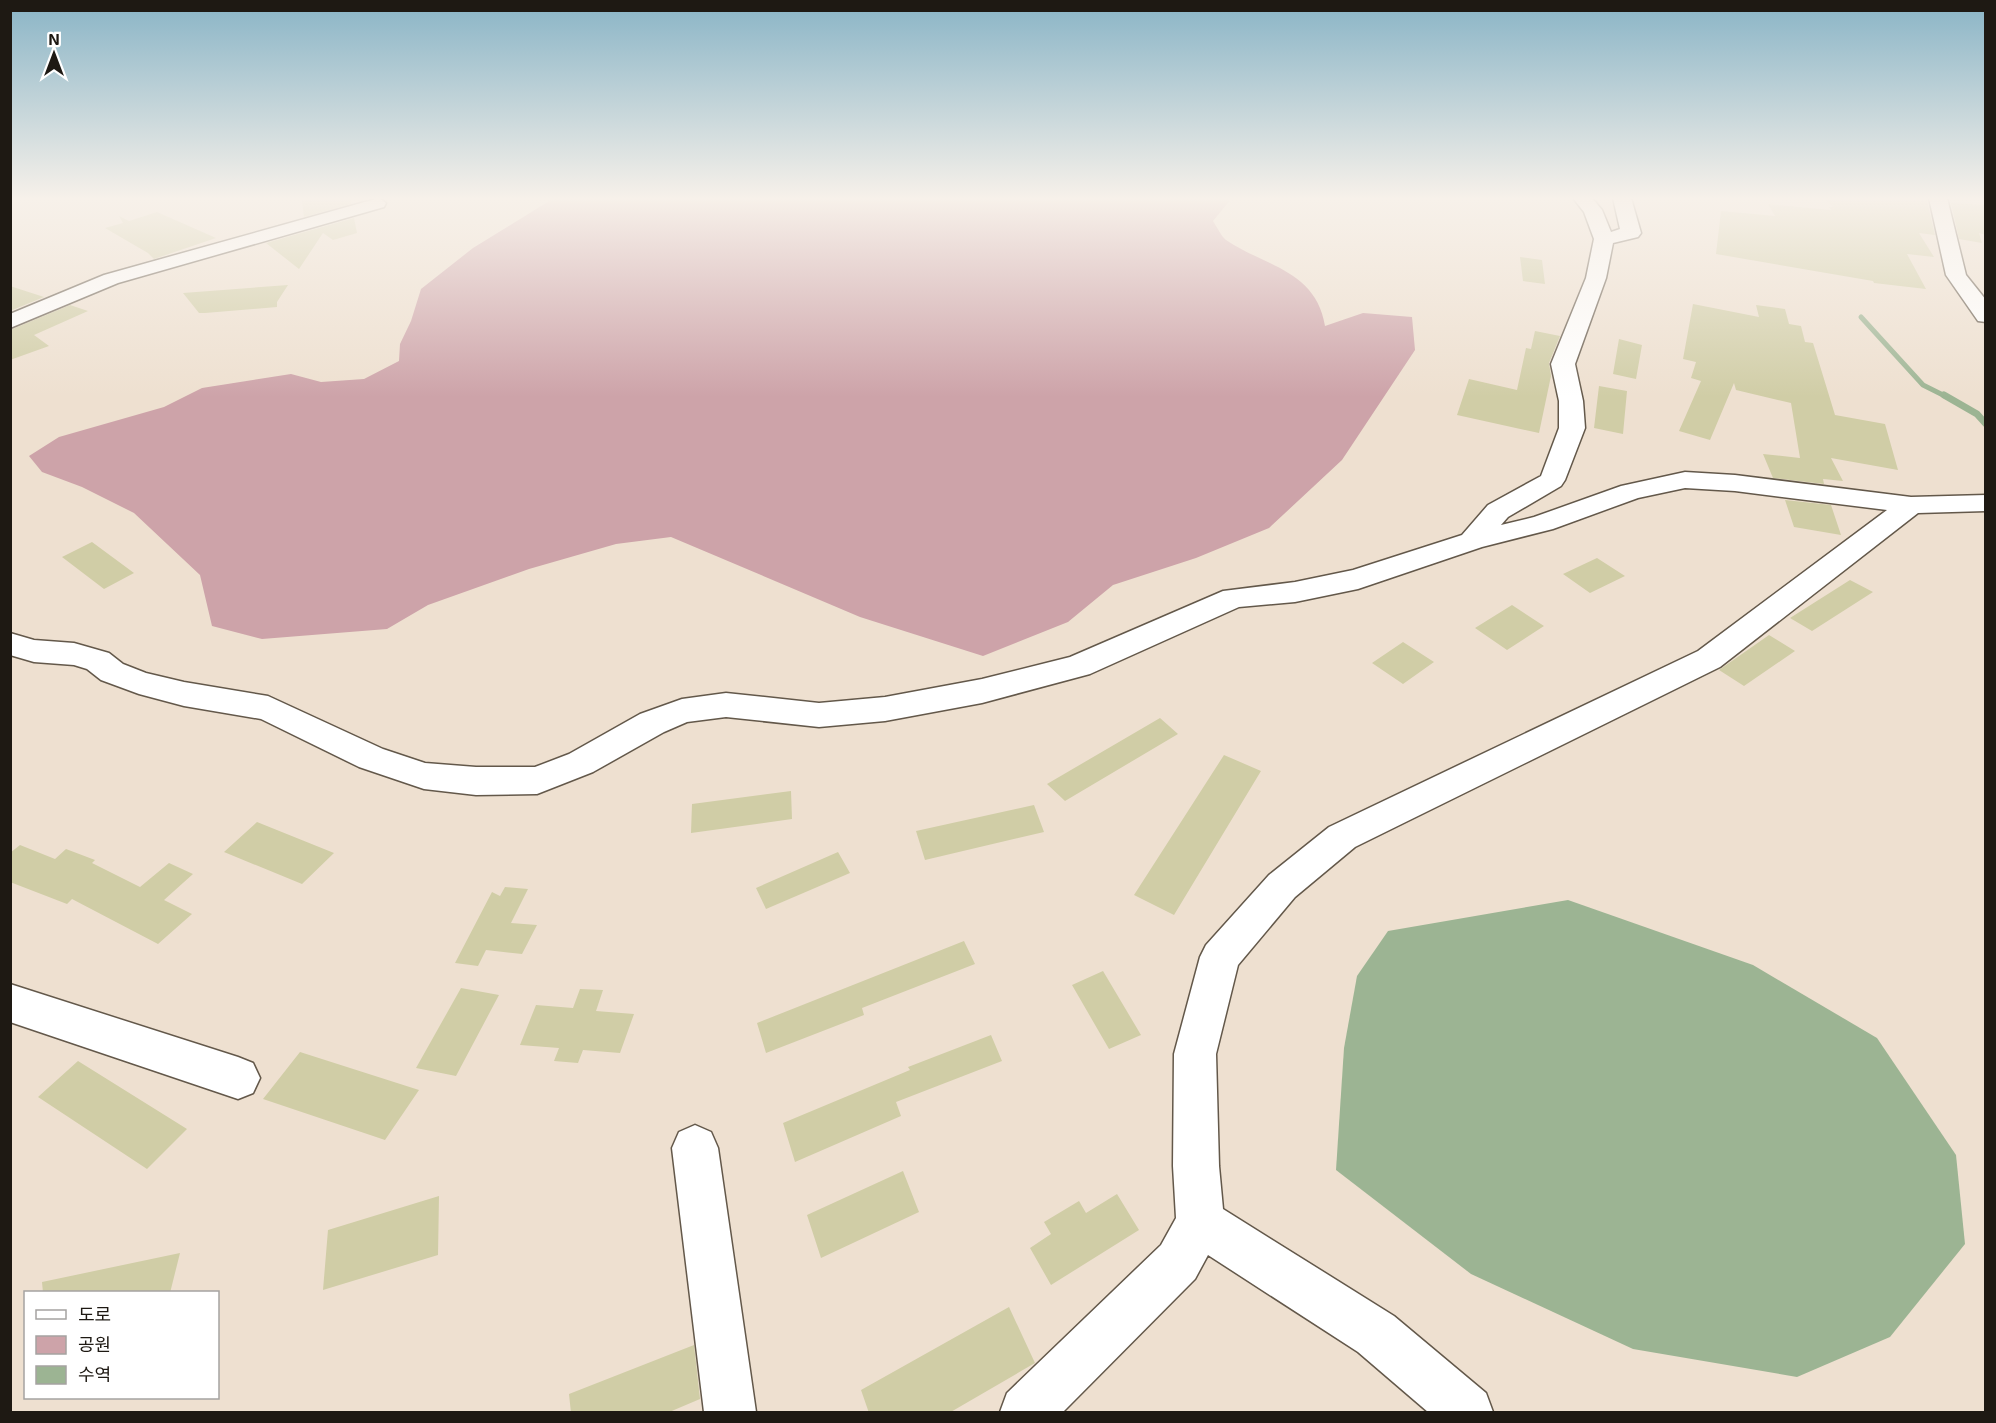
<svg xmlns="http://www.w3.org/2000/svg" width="1996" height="1423" viewBox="0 0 1996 1423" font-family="'Exo 2','Noto Sans KR',sans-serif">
<rect width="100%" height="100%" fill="#eee0d0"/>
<!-- green -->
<path fill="#cda3a9" d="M 554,198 L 1232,198 L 1213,221 C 1217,227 1221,236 1226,240 C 1264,266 1316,270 1325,326 L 1363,313 L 1412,317 L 1415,350 L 1342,460 L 1269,528 L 1196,558 L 1113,585 L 1068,622 L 983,656 L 860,617 L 671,537 L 616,544 L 529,569 L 428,605 L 387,629 L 262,639 L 212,626 L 200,575 L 134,513 L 82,487 L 42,472 L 29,456 L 59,437 L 164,407 L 202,388 L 291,374 L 321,382 L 364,379 L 399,361 L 400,344 L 411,321 L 421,289 L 473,248 Z"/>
<!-- water -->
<path fill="#9cb493" d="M 1568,900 L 1753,965 L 1877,1038 L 1956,1155 L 1965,1244 L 1890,1337 L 1797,1377 L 1633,1349 L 1471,1274 L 1336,1170 L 1344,1048 L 1357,976 L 1388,931 Z"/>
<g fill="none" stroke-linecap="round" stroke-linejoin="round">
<!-- stream-far1 -->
<path stroke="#9cb493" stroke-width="5" d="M 1861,317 L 1923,385 L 1947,397"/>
<!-- stream -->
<path stroke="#9cb493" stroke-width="7" d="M 1944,395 L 1977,414 L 1986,424"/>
</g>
<!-- building -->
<path fill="#d0cda6" d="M 324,198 L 350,198 L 351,204 L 304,217 L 302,201 Z
M 1824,198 L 1927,201 L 1935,235 L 1919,233 L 1934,257 L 1907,254 L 1926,289 L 1874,283 L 1873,281 L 1716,254 L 1721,211 L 1775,216 L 1768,204 L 1831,210 L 1829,207 L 1833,207 Z
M 1951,203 L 1986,205 L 1986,235 L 1979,233 L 1982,243 L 1959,239 Z
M 157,212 L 216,238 L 154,259 L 148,253 L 105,228 L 123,223 L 119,216 L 129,221 Z
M 354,218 L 357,233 L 333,240 L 323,233 L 299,269 L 266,243 Z
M 1520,257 L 1542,260 L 1545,284 L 1523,281 Z
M 288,285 L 277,302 L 277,307 L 205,313 L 199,313 L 183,293 Z
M 10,286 L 44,297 L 10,311 Z
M 1693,304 L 1759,317 L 1756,305 L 1785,309 L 1789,324 L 1801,326 L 1805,342 L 1813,343 L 1835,415 L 1885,424 L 1898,470 L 1831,458 L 1843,481 L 1823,479 L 1824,484 L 1773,478 L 1763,454 L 1800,458 L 1791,403 L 1736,390 L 1734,383 L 1710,440 L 1679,431 L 1701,381 L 1691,378 L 1696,362 L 1683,359 Z
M 70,305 L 88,311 L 34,335 L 49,346 L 10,360 L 10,330 Z
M 1535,331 L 1560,336 L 1549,363 L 1551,376 L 1539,433 L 1457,415 L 1469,379 L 1517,390 L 1526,348 L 1531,349 Z
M 1619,339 L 1642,345 L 1636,379 L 1613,374 Z
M 1599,386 L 1627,391 L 1623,434 L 1594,428 Z
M 1785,500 L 1831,505 L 1841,535 L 1794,527 Z
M 92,542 L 134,573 L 104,589 L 62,557 Z
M 1597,558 L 1625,576 L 1590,593 L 1563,574 Z
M 1850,580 L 1873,592 L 1812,631 L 1790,618 Z
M 1512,605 L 1544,626 L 1507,650 L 1475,628 Z
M 1769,635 L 1795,651 L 1744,686 L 1719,670 Z
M 1403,642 L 1434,662 L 1403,684 L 1372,663 Z
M 1160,718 L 1178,734 L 1065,801 L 1047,784 Z
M 1224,755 L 1261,771 L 1174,915 L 1134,895 Z
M 791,791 L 792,819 L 691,833 L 692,804 Z
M 1034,805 L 1044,832 L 925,860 L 916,831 Z
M 257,822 L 334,853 L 302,884 L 224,852 Z
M 20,845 L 55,859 L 66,849 L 95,860 L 92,863 L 140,887 L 169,863 L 193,874 L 164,900 L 192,914 L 158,944 L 72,899 L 67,904 L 10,882 L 10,853 Z
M 838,852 L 850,873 L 766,909 L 756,888 Z
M 505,887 L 528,889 L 511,923 L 537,925 L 522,954 L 486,950 L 478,966 L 455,963 L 492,892 L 500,896 Z
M 964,941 L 975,964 L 862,1008 L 864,1015 L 766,1053 L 757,1023 Z
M 1103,971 L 1141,1035 L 1109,1049 L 1072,985 Z
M 461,988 L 499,995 L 456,1076 L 416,1068 Z
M 580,989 L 603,990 L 596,1011 L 634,1014 L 620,1053 L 583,1050 L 578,1063 L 554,1061 L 559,1048 L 520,1045 L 536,1005 L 573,1008 Z
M 991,1035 L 1002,1061 L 896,1102 L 901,1116 L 795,1162 L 783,1123 L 910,1070 L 908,1067 Z
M 300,1052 L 419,1090 L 385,1140 L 263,1099 Z
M 78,1061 L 187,1129 L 147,1169 L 38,1097 Z
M 903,1171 L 919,1212 L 821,1258 L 807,1215 Z
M 1117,1194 L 1139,1230 L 1051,1285 L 1030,1248 L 1051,1234 L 1044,1222 L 1079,1201 L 1086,1213 Z
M 439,1196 L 438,1255 L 323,1290 L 328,1230 Z
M 180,1253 L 170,1293 L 43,1293 L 42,1282 Z
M 1009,1307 L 1035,1363 L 949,1413 L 869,1413 L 861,1390 Z
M 694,1345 L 700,1399 L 667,1413 L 571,1413 L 569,1394 Z"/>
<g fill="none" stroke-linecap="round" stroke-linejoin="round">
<defs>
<path id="minor" d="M 379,198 L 386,203 L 384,207 L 118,283 L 10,328 L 10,314 L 104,275 Z
M 1573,198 L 1592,198 L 1602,210 L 1611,232 L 1620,229 L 1613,198 L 1631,198 L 1641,233 L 1638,237 L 1613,243 L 1606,278 L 1575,364 L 1583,401 L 1585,428 L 1565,480 L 1561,486 L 1508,517 L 1501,525 L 1534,517 L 1621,486 L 1685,472 L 1735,475 L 1911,497 L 1986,495 L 1986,511 L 1918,513 L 1720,667 L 1355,847 L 1295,897 L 1238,965 L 1216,1054 L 1219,1166 L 1223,1209 L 1394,1316 L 1486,1393 L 1493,1412 L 1428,1412 L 1358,1352 L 1208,1255 L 1195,1279 L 1063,1412 L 1000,1412 L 1007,1393 L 1161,1245 L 1176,1218 L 1173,1166 L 1174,1054 L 1200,957 L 1206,945 L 1269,875 L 1329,827 L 1698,651 L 1887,510 L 1735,491 L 1685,488 L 1638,498 L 1553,529 L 1482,547 L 1358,589 L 1295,602 L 1239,607 L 1090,674 L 982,703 L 885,721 L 819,727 L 726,717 L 687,722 L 664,732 L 593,772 L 537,794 L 476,795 L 424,789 L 359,767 L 261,719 L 184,706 L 139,694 L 101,680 L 87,669 L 74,665 L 34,662 L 10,655 L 10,633 L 34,640 L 74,643 L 109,653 L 123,664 L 146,673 L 184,682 L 268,696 L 383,749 L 425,763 L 476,767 L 535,767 L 569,754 L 640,714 L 682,699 L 726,693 L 819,703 L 885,697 L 982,679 L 1070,657 L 1223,591 L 1295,582 L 1353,570 L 1462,535 L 1488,505 L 1541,476 L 1559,428 L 1559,401 L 1551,364 L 1586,278 L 1594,239 L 1584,212 Z
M 1929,198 L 1947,198 L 1966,275 L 1986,300 L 1986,322 L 1978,321 L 1946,275 Z
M 10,984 L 238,1057 L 253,1063 L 260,1078 L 253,1093 L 238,1099 L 10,1022 Z
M 695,1125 L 711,1132 L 718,1148 L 756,1412 L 704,1412 L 672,1148 L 679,1132 Z"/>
</defs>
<!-- minor casing -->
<use href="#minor" stroke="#63584a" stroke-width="3"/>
<!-- minor -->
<use href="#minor" fill="#fff" fill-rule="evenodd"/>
</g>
<!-- sky -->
<linearGradient id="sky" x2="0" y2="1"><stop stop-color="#89b4c6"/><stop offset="0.5" stop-color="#f7f1ea"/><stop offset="1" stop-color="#f7f1ea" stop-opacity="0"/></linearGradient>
<rect width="1996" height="397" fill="url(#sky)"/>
<!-- border -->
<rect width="1996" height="1423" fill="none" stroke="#1e1913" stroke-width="24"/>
<!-- legend -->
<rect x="24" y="1291" width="195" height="108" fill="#ffffff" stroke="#a5a3a1" stroke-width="1.5"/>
<rect x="36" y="1310" width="30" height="9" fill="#ffffff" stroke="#a5a3a1" stroke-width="1.5"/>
<text x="78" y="1321" font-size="18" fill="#1e1913">도로</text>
<rect x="36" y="1336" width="30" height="18" fill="#cda3a9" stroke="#a5a3a1" stroke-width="1.5"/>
<text x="78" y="1351" font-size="18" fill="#1e1913">공원</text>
<rect x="36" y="1366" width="30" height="18" fill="#9cb493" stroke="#a5a3a1" stroke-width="1.5"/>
<text x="78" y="1381" font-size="18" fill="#1e1913">수역</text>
<!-- north arrow -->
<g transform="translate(54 54)" stroke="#ffffff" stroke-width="4.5" paint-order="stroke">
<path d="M0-4.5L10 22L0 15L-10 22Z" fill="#1e1913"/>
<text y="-9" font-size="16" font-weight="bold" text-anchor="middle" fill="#1e1913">N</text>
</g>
</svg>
